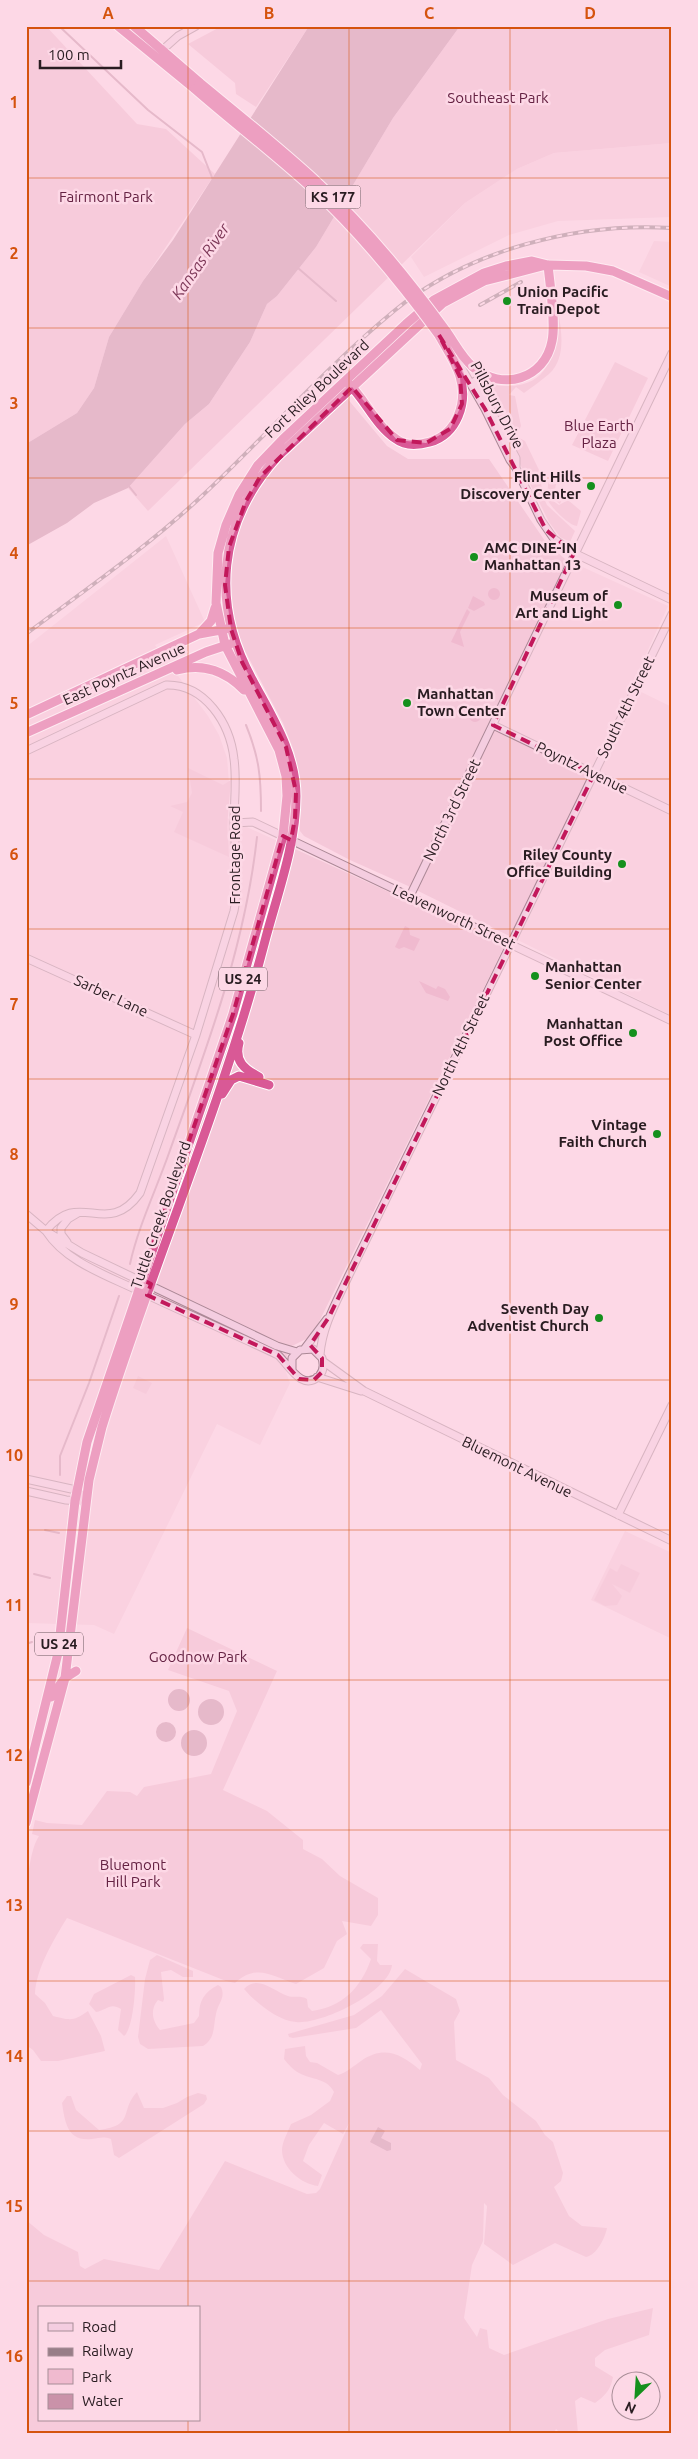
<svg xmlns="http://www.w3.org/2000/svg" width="698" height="2459" viewBox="0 0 698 2459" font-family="Ubuntu,sans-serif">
<rect width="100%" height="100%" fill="#fdd8e6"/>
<!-- built -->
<path fill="#f5c8d9" d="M 672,143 L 672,217 L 558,221 L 509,235 L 424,277 L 411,257 L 465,203 L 517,169 L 554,153 Z
M 654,241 L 672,242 L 672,287 L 639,272 Z
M 346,397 L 387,446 L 408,459 L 489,459 L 545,541 L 565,559 L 668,606 L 631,687 L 672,707 L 672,1016 L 406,885 L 350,860 L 304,836 L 300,831 L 299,775 L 294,751 L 283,723 L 245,651 L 232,616 L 230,570 L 233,549 L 241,521 L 254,493 L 282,458 Z
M 166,536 L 205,622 L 155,645 L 208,716 L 219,735 L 227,758 L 229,782 L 227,818 L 505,945 L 312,1336 L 292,1346 L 283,1364 L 290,1383 L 260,1445 L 217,1424 L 114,1634 L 94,1625 L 26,1623 L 26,647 Z
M 625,1531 L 672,1553 L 672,1639 L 591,1600 Z"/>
<!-- green -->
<path fill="#f0bacf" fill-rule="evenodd" d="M 26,26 L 46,26 L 137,124 L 166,129 L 215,174 L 143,281 L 109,337 L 94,388 L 77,413 L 26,444 Z
M 222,26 L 309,26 L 256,107 L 236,94 L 235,83 L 188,44 Z
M 460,26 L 672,26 L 672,143 L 554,153 L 517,169 L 465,203 L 148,511 L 128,488 L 185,424 L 209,404 L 250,342 L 267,304 L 277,296 L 316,247 L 393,118 Z
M 554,290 C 558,315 571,354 549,374 C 541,381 532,387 524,393 L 516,387 L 509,395 L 515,396 L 521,426 L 516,436 L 525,441 L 539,470 L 543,496 L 547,505 L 575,531 L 570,542 L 560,537 L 549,522 L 477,378 C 485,379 493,385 502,386 C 563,389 556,331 554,290 Z
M 615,362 L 648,378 L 608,461 L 572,445 Z
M 554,472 L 555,475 L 559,475 C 557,485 550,492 562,499 L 560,504 L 547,494 L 549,477 Z
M 546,496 L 559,505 L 568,500 L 581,511 L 577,526 C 569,526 547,504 546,496 Z
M488 594a6 6 0 1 1 12 0a6 6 0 1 1-12 0Z
M 473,596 L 484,602 L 485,605 L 474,611 L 468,608 Z
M 467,609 L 470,612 L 460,632 L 464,647 L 451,642 Z
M469 716a6 6 0 1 1 12 0a6 6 0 1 1-12 0Z
M 188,768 L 223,785 L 231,780 L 227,827 L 229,857 L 174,832 L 183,812 L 170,806 L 187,802 L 192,793 Z
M 405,926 L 409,928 L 410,935 L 420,939 L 414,951 L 404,947 L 399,949 L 395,947 Z
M 419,981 L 436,989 L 438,986 L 445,989 L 450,997 L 448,1001 L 426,993 Z
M 138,1376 L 152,1383 L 146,1394 L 133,1388 Z
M 621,1564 L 640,1573 L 630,1593 L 612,1584 L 622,1596 L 617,1605 L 605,1606 L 594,1600 L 610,1568 L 617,1572 Z
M 187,1628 L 277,1671 L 223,1790 L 267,1811 L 303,1840 L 303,1849 L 322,1859 L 340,1876 L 378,1898 L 378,1915 L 371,1926 L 342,1921 L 347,1934 L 337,1941 L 324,1968 L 296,1984 C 272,1976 257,1963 235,1983 L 226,1981 L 67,1918 C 54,1939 36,1969 35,1994 L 45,2003 L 53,2016 C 70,2020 73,2022 88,2011 L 101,2036 L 105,2051 L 58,2061 L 41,2061 L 33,2050 L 26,2045 C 26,2002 18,1867 39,1836 L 32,1834 L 35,1820 L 47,1823 L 82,1825 L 107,1791 L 130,1792 L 137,1796 L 144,1787 L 211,1774 L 237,1711 L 229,1691 L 168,1670 Z
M 363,1944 L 378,1944 L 377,1961 L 380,1965 L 392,1965 C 389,1992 321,2025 296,2022 C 278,2021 255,2002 244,1989 C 258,1974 273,1991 288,1996 C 295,1998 301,1995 307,1999 L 308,2007 L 312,2011 C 342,2007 361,1988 371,1959 L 360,1948 Z
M 157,1955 L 193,1971 L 193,1977 L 183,1977 L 171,1970 L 161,1972 L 164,1999 L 163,2002 L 158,2000 C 150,2009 152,2021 160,2030 L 194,2023 L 199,2016 C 199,2001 204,1992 218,1985 L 221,1987 C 226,1998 218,2003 216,2014 C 213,2026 216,2038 203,2046 L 148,2049 L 140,2044 L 138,2037 L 145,1979 L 150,1960 Z
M 405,1969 L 456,1999 L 460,2011 L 454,2022 L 456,2060 L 489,2078 L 503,2095 L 536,2121 L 545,2135 L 553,2142 L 563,2173 L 561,2181 L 554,2187 L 569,2216 L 582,2226 L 607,2228 C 605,2238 597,2255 586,2257 L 555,2243 L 513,2265 L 484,2244 L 487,2206 L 484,2203 L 483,2241 L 472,2265 L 464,2318 L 477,2337 L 480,2328 L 487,2330 L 489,2348 L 504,2355 L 608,2319 L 653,2308 L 649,2335 L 605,2350 L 595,2358 L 595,2366 L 613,2377 C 611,2389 605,2396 595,2403 L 581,2397 L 575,2401 L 578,2433 L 560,2433 L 556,2429 L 554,2433 L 26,2433 L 26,2220 L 44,2235 L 78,2252 L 80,2266 L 85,2269 L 104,2259 L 159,2270 L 225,2161 L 307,2194 L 316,2193 L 320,2189 L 350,2122 L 343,2134 L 324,2123 L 309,2145 L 303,2161 L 322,2175 L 318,2186 C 301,2184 282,2168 282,2150 C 282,2142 288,2132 291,2124 L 311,2115 L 330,2101 L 334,2092 C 327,2078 312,2080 299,2073 C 293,2070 288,2064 284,2059 L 285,2049 L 305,2046 L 306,2056 L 310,2062 L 317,2063 L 338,2075 C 348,2072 353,2066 361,2061 C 384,2045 401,2054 420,2070 L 422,2064 L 381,2010 L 356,2028 L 293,2038 L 289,2037 L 288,2034 L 354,2015 L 382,1996 ZM 39,2308 L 199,2308 L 199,2420 L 39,2420 Z
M 131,1975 L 135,1977 C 136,1988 133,2030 124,2036 L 118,2030 L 121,2009 C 110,2002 107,2010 96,2012 L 89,2004 L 94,1994 Z
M 137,2092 L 144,2108 L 163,2108 L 177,2103 L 187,2097 L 198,2093 L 206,2095 L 207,2099 L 204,2104 L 119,2158 L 114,2155 L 111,2139 C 103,2136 100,2138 92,2139 C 67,2142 65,2122 62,2103 L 67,2096 L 71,2096 L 76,2110 L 99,2130 C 136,2125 119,2111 137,2092 Z"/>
<!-- water -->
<path fill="#ca92a9" d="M 309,26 L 460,26 L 393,118 L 316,247 L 277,296 L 267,304 L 250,342 L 209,404 L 185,424 L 128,488 L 94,503 L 67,523 L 26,546 L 26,444 L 77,413 L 94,388 L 109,337 L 143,281 L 173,240 Z
M168 1700a11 11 0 1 1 22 0a11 11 0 1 1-22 0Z
M198 1712a13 13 0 1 1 26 0a13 13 0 1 1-26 0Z
M156 1732a10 10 0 1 1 20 0a10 10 0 1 1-20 0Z
M181 1743a13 13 0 1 1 26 0a13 13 0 1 1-26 0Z
M 378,2127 L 385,2131 L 381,2138 L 391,2143 L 391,2150 L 387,2151 L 370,2142 Z"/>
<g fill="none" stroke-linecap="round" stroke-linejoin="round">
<!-- stream -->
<path stroke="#ca92a9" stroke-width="2" d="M 59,26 L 148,110 L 202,152 L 213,180
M 298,268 L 336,301
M 128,485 L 136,495
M 246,725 C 259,757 261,776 261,811
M 130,1264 C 138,1227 156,1190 169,1153 C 206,1050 245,947 257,837
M 60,1475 L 60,1456 L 89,1383 L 119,1296
M 45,1530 L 59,1533
M 34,1574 L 50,1578
M 26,1644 L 32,1642"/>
<defs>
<path id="secondary" d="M 159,53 L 178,36 L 196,26
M 457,360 L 485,409 L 510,460 L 516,468 L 541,520 L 554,539 L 574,553 L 672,600
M 475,381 L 516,458 L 516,467
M 493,725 L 672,811
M 26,751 L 166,685 C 205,684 230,723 234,759 C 237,781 234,802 234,824 C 235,853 240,882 234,911 L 196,1035 L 140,1193 C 106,1240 80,1187 46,1231
M 234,823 L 253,822 L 672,1021
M 410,896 L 672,353
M 26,958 L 196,1035
M 26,1214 L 46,1231 L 82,1253 L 277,1346 L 297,1352
M 46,1231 C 66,1262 106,1275 139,1291 C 185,1313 232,1333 278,1355 C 289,1365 302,1392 319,1376 C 324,1371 324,1365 322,1358 L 313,1349 L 300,1350 L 292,1358 L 292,1369
M 67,1242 L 61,1234 L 61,1228 L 68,1219 L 78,1213
M 305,1348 L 327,1319
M 320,1355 C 322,1326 337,1301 349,1275 L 672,614
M 324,1362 L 364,1391 L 672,1541
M 317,1377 L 361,1391
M 26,1479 L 76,1490 L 87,1499
M 26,1491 L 66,1500 L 79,1501
M 618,1515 L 672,1405"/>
<path id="highway" d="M 118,26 L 195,89
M 134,26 L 200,83
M 446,331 C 454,342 462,358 473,367 C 502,392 545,379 552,341 C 556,322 550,286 548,265
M 349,384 C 366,401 376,426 396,439 C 405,446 419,445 430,442 C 457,434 468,403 460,376 C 456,362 446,348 439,335
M 199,634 L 211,621 L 215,608
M 177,670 C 204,663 225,671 244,690
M 26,715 L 199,634 L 226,629
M 26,733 L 206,652 L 230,644
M 239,1043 C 234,1061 244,1069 259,1077
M 222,1094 L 231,1080 L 239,1076 L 269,1085
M 51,1697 L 65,1678 L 76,1671
M 26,1783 L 58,1653 L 75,1501 L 87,1442 L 233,1014 L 283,836 L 287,796 L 286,776 L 279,750 L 225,645 L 216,603 L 218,553 L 226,525 L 239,495 L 258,465 L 283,439 L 406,324 L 434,300 L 484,273 L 506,266 L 532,261 L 548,265 L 586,266 L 613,271 L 672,297
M 26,1823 L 65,1678 L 89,1480 L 102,1427 C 153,1263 223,1104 266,937 C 278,892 296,844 296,796 C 296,754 272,717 253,681 C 210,604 218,523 277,457 L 443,303 L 484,281 L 546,265"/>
</defs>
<!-- secondary casing -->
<use href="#secondary" stroke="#ab8896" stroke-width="9"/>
<!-- highway casing -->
<use href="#highway" stroke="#fff" stroke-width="11"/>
<!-- secondary -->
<use href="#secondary" stroke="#f4cde0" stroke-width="7"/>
<!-- highway -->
<use href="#highway" stroke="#d95996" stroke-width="9"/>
<defs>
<path id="rail" d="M 480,305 L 521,282
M 26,634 C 85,590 150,545 203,495 C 267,435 326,367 394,311 C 468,250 577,222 672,228"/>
</defs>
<!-- rail casing -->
<use href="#rail" stroke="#987e88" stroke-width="4"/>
<!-- rail -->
<use href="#rail" stroke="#fdd8e6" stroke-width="2" stroke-dasharray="5.5" stroke-linecap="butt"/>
<defs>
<path id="highway-bridge" d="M 200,83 C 239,115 279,147 316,181 C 365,226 407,277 446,331
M 195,89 C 234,123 276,155 314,190 C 361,234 401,283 439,335"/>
</defs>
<!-- highway-bridge casing -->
<use href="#highway-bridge" stroke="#fff" stroke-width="11" stroke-linecap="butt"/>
<!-- highway-bridge -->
<use href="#highway-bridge" stroke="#d95996" stroke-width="9"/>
</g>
<!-- marked area -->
<path d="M0 0H698V2459H0ZM 439,335 L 485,409 L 546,530 L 574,553 L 493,725 L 594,774 L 329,1317 L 310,1345 L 322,1358 L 322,1372 L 314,1380 L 299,1379 L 278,1355 L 147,1295 L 151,1284 L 141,1279 L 233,1014 L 283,836 L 291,840 L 295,818 L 296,792 L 286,747 L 242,662 L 231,629 L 225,585 L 229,547 L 246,501 L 260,477 L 352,387 L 397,440 L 426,443 L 450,429 L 462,404 L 460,377 Z" fill="#fdd8e6" fill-opacity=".55" fill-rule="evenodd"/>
<path fill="none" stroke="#c2185b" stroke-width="4" stroke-dasharray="10 6" stroke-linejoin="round" d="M 439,335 L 485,409 L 546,530 L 574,553 L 493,725 L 594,774 L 329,1317 L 310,1345 L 322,1358 L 322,1372 L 314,1380 L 299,1379 L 278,1355 L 147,1295 L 151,1284 L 141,1279 L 233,1014 L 283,836 L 291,840 L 295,818 L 296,792 L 286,747 L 242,662 L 231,629 L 225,585 L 229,547 L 246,501 L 260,477 L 352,387 L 397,440 L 426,443 L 450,429 L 462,404 L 460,377 Z"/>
<!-- grid -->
<path fill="none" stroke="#d5530e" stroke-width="1" stroke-opacity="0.55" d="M 188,26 L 188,2308M 349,26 L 349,2433M 510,26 L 510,2433M 26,178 L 672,178M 26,328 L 672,328M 26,478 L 672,478M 26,628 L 672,628M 26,779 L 672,779M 26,929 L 672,929M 26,1079 L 672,1079M 26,1230 L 672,1230M 26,1380 L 672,1380M 26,1530 L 672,1530M 26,1680 L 672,1680M 26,1830 L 672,1830M 26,1981 L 672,1981M 26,2131 L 672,2131M 26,2281 L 672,2281M 188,2420 L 188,2433"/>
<!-- markers -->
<g fill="#15901d" stroke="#fdd8e6" stroke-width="2">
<circle cx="507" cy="301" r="5"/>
<circle cx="591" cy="486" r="5"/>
<circle cx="474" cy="557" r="5"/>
<circle cx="618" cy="605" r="5"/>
<circle cx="407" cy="703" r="5"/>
<circle cx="622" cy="864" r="5"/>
<circle cx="535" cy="976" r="5"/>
<circle cx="633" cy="1033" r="5"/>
<circle cx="657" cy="1134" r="5"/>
<circle cx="599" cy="1318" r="5"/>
</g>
<g text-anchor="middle" stroke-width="5" stroke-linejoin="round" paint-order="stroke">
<!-- shield labels -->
<g fill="#fdd8e6" stroke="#69545c" stroke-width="1">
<rect x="305.5" y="185.5" width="55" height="23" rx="4"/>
<rect x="219" y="967.5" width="48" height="23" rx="4"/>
<rect x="35" y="1632.5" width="48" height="23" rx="4"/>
</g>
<g font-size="14" font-weight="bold" fill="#291c21">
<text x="333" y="202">KS 177</text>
<text x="243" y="984">US 24</text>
<text x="59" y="1649">US 24</text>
</g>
<!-- park labels -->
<g font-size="15" fill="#652243" stroke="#fdd8e6">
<text x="498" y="103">Southeast Park</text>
<text x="106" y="202">Fairmont Park</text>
<text x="599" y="431">Blue Earth<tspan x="599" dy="17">Plaza</tspan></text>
<text x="198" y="1662">Goodnow Park</text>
<text x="133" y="1870">Bluemont<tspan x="133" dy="17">Hill Park</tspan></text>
</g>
<!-- poi labels -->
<g font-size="15" font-weight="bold" fill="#291c21" stroke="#fdd8e6" text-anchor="end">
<text x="517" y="297" text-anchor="start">Union Pacific<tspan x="517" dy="17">Train Depot</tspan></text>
<text x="581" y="482">Flint Hills<tspan x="581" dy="17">Discovery Center</tspan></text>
<text x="484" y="553" text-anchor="start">AMC DINE-IN<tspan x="484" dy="17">Manhattan 13</tspan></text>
<text x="608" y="601">Museum of<tspan x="608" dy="17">Art and Light</tspan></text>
<text x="417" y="699" text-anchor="start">Manhattan<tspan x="417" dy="17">Town Center</tspan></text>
<text x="612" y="860">Riley County<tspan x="612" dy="17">Office Building</tspan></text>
<text x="545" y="972" text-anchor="start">Manhattan<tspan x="545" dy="17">Senior Center</tspan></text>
<text x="623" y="1029">Manhattan<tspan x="623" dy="17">Post Office</tspan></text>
<text x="647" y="1130">Vintage<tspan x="647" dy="17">Faith Church</tspan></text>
<text x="589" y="1314">Seventh Day<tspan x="589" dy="17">Adventist Church</tspan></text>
</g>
<!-- street labels -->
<g font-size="15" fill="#291c21" stroke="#fdd8e6">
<text transform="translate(317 389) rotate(-43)" y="5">Fort Riley Boulevard</text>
<text transform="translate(497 405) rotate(62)" y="5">Pillsbury Drive</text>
<text transform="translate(124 674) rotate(-24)" y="5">East Poyntz Avenue</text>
<text transform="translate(626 707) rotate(-64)" y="5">South 4th Street</text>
<text transform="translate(582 768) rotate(26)" y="5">Poyntz Avenue</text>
<text transform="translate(452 810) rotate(-64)" y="5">North 3rd Street</text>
<text transform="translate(235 855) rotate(-90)" y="5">Frontage Road</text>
<text transform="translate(454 917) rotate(25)" y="5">Leavenworth Street</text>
<text transform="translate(111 996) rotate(25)" y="5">Sarber Lane</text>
<text transform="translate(461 1045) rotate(-64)" y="5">North 4th Street</text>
<text transform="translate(161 1215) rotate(-71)" y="5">Tuttle Creek Boulevard</text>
<text transform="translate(517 1467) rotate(26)" y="5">Bluemont Avenue</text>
</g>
<!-- water labels -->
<g font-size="16" font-style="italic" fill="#7c3757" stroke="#fdd8e6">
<text transform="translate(200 261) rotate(-55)" y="6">Kansas River</text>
</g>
</g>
<!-- border -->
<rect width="698" height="2459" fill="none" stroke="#fdd8e6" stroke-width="55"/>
<!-- legend -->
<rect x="38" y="2306" width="162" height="115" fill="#fdd8e6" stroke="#a88d97"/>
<rect x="48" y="2323" width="25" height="8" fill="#f4cde0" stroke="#a88d97"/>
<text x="82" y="2332" font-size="15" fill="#291c21">Road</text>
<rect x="48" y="2348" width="25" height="8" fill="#987e88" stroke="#a88d97"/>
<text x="82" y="2356" font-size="15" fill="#291c21">Railway</text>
<rect x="48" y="2369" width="25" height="15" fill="#f0bacf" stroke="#a88d97"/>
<text x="82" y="2382" font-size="15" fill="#291c21">Park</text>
<rect x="48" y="2394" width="25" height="15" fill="#ca92a9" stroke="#a88d97"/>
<text x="82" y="2406" font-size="15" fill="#291c21">Water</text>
<!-- north arrow -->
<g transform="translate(636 2396) rotate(205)"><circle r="24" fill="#fdd8e6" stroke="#a88d97"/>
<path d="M0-4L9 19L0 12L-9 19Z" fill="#15901d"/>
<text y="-8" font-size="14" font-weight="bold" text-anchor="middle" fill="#291c21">N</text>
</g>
<!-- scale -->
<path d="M40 60v8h81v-8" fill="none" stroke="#291c21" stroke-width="2.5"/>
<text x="48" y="60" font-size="15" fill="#291c21" stroke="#fdd8e6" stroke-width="4" paint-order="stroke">100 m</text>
<rect x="28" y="28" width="642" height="2404" fill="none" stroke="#d5530e" stroke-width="2"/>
<g font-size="16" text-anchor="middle" font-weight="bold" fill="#d5530e">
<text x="108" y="19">A</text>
<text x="269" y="19">B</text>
<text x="429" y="19">C</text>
<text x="590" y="19">D</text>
<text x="14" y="108">1</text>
<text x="14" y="259">2</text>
<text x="14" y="409">3</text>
<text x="14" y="559">4</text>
<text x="14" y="709">5</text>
<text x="14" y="860">6</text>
<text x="14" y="1010">7</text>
<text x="14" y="1160">8</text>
<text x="14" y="1310">9</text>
<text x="14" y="1461">10</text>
<text x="14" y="1611">11</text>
<text x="14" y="1761">12</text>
<text x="14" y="1911">13</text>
<text x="14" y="2062">14</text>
<text x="14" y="2212">15</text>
<text x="14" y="2362">16</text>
</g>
</svg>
